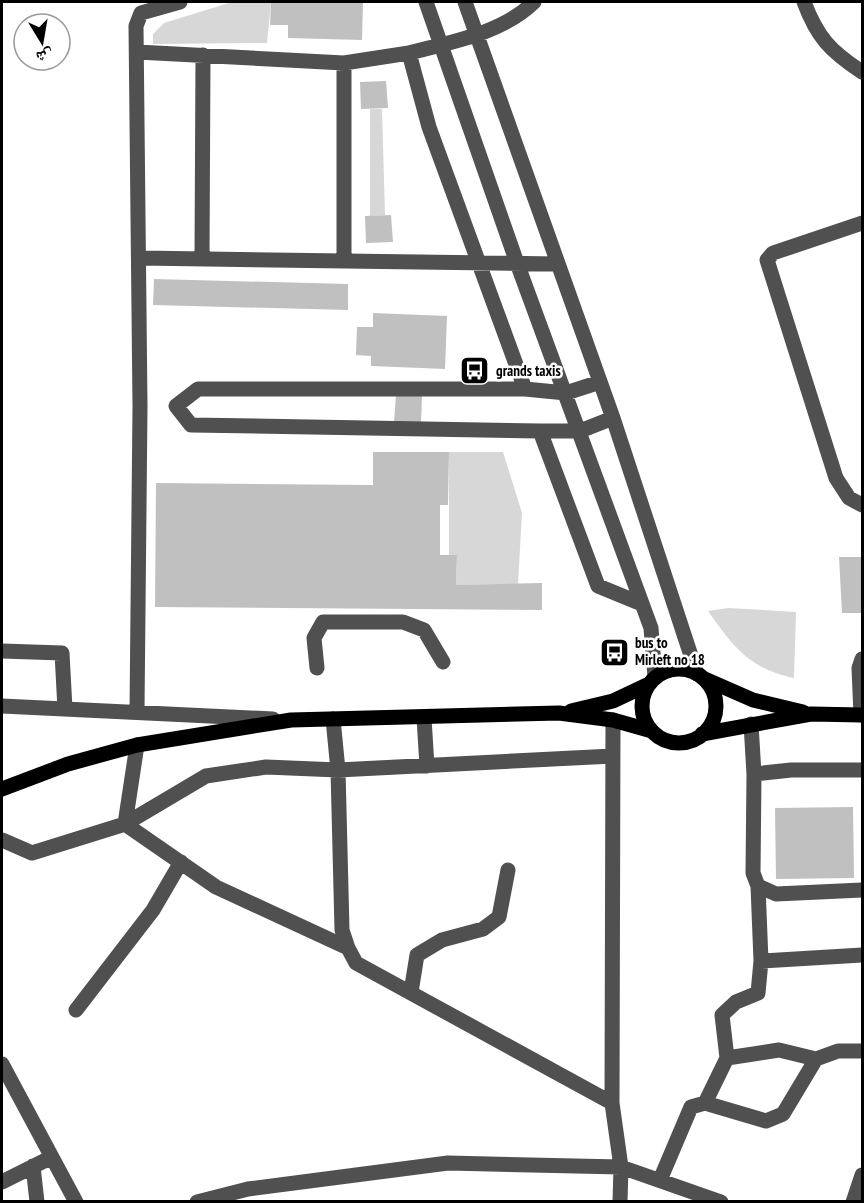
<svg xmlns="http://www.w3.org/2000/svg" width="864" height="1203" viewBox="0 0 864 1203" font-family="'PT Sans Narrow','Noto Naskh Arabic',sans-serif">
<rect width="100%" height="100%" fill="#fff"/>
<!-- green -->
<path fill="#d7d7d7" d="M 232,2 L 271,2 L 267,43 L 153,44 L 153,34 L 164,23 Z
M 370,109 L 382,109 L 385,215 L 370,216 Z
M 449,452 L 503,452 L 522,513 L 518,584 L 456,585 L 457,555 L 449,555 Z
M 728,608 L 796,612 L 794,678 C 748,668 734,647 708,611 Z"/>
<!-- building -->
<path fill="#c0c0c0" d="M 271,2 L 363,2 L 362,40 L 288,38 L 288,25 L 270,25 Z
M 386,81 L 388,108 L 361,109 L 360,82 Z
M 391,215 L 393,242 L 366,243 L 365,216 Z
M 154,279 L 348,284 L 348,310 L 153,305 Z
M 373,313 L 447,316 L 445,369 L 371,366 L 371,356 L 356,355 L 357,327 L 373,327 Z
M 396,395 L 422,396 L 421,423 L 394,422 Z
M 373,452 L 449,452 L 448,505 L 440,505 L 440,555 L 457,555 L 456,585 L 542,583 L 542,610 L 155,607 L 156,483 L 373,485 Z
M 839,557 L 862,557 L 862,613 L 842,613 Z
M 853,807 L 854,878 L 776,879 L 775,808 Z"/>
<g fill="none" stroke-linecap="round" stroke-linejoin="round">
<!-- minor -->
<path stroke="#505050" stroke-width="15" d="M 426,2 L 517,263 L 651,628 L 655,677
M 465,2 L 613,418 L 697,674
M 804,2 C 817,37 830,51 862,72
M 137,52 L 344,63 L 409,53
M 862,223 L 773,253 L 767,260 L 836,478 L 849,498 L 862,505
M 140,258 L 557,264
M 202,259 L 203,55
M 344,261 L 344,63
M 525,389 L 429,127 L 409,53 C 451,42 503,33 534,2
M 613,418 L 580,431 L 540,431 L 598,586 L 642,604
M 540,431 L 191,425 L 176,406 L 198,389 L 525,389 L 566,393 L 600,382
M 2,651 L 62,653 L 65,709
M 317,668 L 314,638 L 323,622 L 403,622 L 424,630 L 443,662
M 2,706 L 273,719
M 137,712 L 140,406 L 136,26 L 141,13 L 180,2
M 861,715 L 859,668 L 862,659
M 424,718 L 427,766
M 333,719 L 338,770 L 342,930 L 348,948 L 356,963 L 612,1103
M 613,720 L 612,1103 L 621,1167 L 620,1202
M 751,724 L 754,774 L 791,770 L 862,770
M 754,774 L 753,873 L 758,886 L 776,894 L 862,890
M 2,840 L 32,853 L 125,824 L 137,745
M 348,948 L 216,887 L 125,824 L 206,776 L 266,767 L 338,770 L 613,756
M 761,961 L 862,955
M 411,992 L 417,955 L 442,940 L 483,929 L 499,917 L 508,870
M 76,1010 L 153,910 L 181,862
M 727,1058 L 779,1050 L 816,1059
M 2,1064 L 76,1202
M 705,1103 L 727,1058 L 722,1015 L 736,1002 L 758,993 L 761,961 L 758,886
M 33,1166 L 37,1202
M 660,1180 L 691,1107 L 705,1103 L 766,1121 L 783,1114 L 816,1059 L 838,1051 L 862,1051
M 2,1182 L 52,1157
M 197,1202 L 248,1189 L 448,1163 L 621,1167 L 721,1202
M 853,1202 L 862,1175"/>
<!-- major -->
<path stroke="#000" stroke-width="15" d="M642 706a37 37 0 1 1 74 0a37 37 0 1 1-74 0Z
M 705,679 L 753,700 L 803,712
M 571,711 L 613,701 L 649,684
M 702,734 L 811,714 L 862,715
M 2,789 L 68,764 L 137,745 L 291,720 L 559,713 L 613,720 L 652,731"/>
</g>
<!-- icons -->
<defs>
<symbol id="bus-square" viewBox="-11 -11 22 22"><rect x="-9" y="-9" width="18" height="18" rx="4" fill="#000" stroke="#fff"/><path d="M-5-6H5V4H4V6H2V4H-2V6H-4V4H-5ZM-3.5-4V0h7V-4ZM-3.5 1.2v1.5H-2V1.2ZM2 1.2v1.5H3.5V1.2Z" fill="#fff"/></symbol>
</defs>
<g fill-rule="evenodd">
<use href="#bus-square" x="458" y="354" width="33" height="33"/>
<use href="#bus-square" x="598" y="636" width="33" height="33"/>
</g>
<g text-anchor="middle" stroke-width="5" stroke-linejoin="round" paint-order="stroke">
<!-- poi labels -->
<g font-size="15" font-weight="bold" fill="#000" stroke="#fff" text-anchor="start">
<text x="496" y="376">grands taxis</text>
<text x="635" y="648">bus to<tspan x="635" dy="17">Mirleft no 18</tspan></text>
</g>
</g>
<!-- border -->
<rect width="864" height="1203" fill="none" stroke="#000000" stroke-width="6"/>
<!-- north arrow -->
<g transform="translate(42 42) rotate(169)"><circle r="28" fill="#ffffff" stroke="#999999" stroke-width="1.5"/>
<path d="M0-4.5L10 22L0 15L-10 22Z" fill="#000000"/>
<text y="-9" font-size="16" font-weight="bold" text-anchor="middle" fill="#000000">ش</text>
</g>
</svg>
